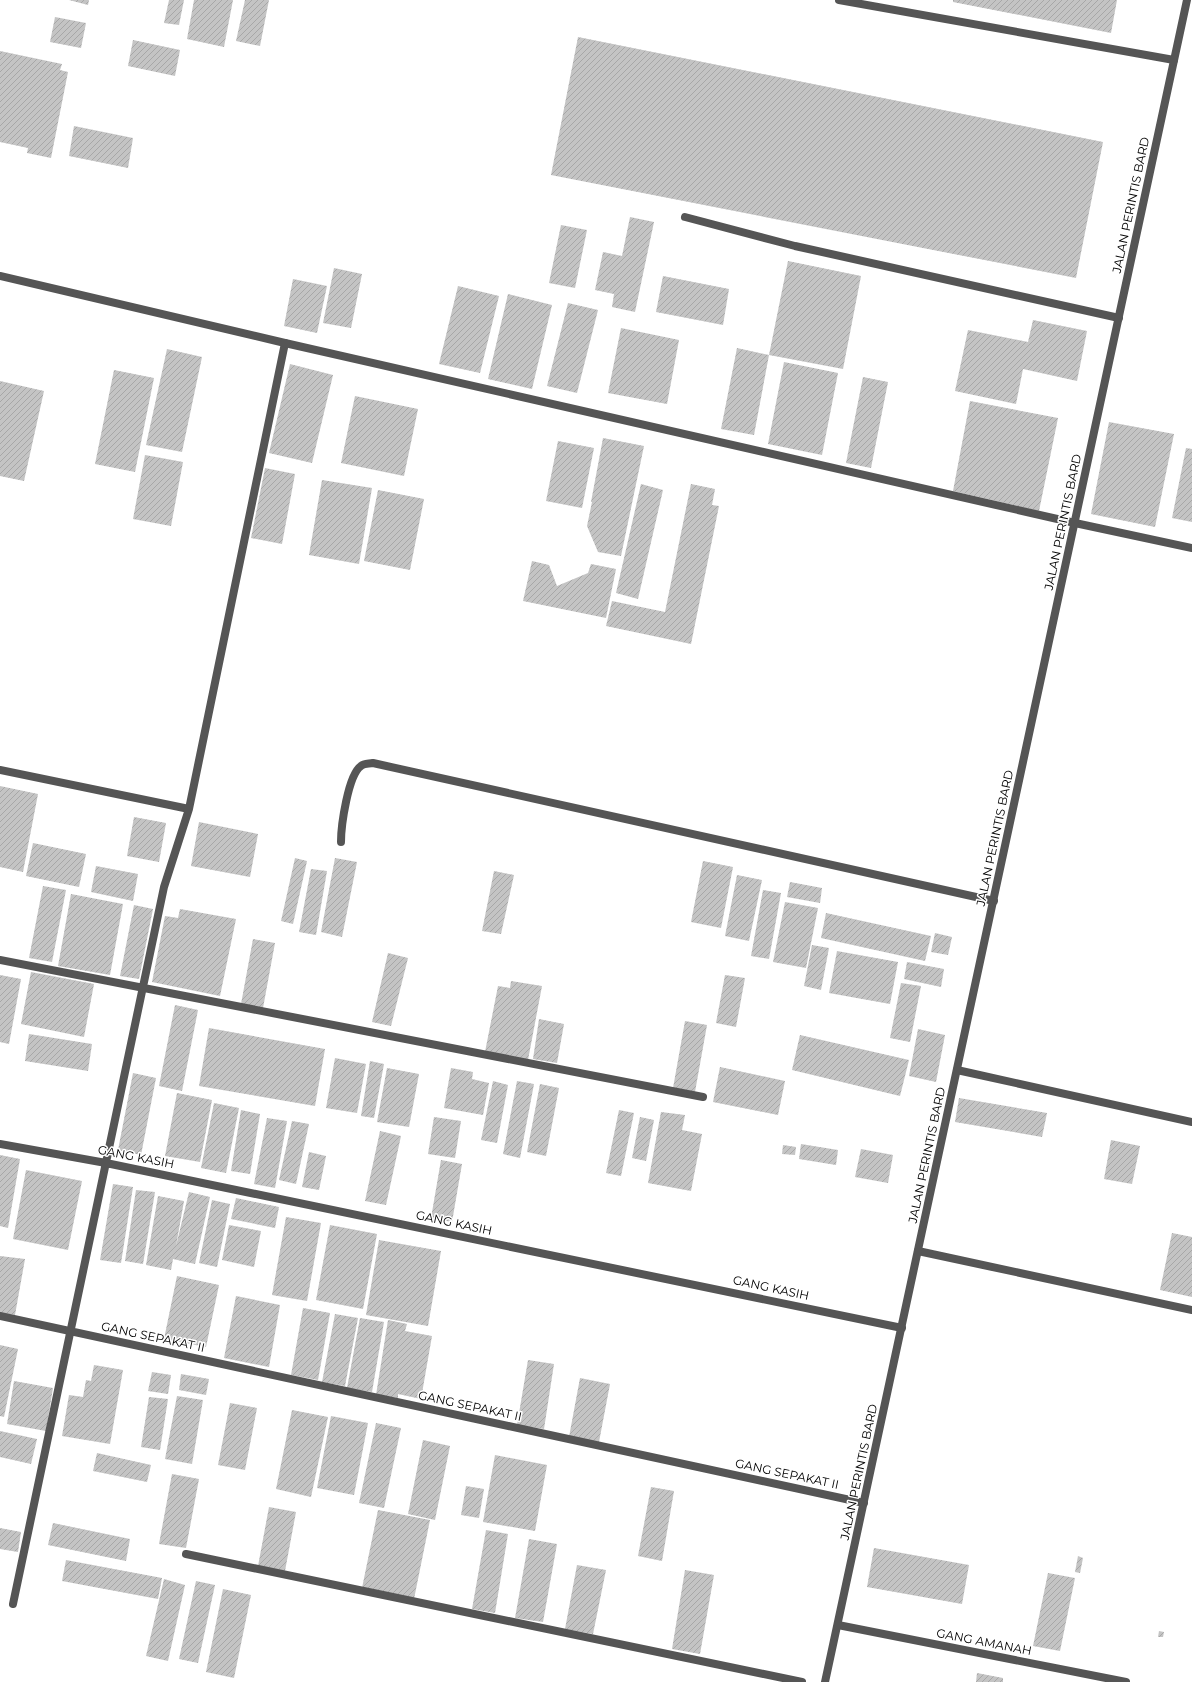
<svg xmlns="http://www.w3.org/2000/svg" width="1192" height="1682" viewBox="0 0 1192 1682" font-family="Montserrat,sans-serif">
<defs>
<pattern id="building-hatch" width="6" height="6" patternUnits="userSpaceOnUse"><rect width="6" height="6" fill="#c4c4c4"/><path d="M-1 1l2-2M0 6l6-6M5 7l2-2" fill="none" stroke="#a7a7a7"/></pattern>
</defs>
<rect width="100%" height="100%" fill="#fff"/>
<!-- building -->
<path fill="url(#building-hatch)" d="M 69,0 L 89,0 L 88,5 Z
M 169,0 L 184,0 L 179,25 L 164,23 Z
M 194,0 L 233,0 L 224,47 L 187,39 Z
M 245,0 L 269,0 L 260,46 L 236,41 Z
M 953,0 L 1117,0 L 1111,33 L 953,2 Z
M 55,17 L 86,23 L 81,48 L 50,42 Z
M 578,37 L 1103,142 L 1076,278 L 551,175 Z
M 133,40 L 180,50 L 175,76 L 128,66 Z
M 0,51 L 62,64 L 60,70 L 68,72 L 51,158 L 27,153 L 28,148 L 0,142 Z
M 74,126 L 133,138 L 128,168 L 69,156 Z
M 630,217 L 654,222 L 635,312 L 612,307 L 614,294 L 595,290 L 603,252 L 622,256 Z
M 561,225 L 587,230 L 575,288 L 549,283 Z
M 788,261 L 861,276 L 843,369 L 769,355 Z
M 334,268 L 362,274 L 351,328 L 323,323 Z
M 663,276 L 729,289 L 723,325 L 656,312 Z
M 293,279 L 327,286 L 317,333 L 284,326 Z
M 458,286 L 499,296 L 480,373 L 439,364 Z
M 508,294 L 552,305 L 532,389 L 488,379 Z
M 568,303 L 598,310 L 577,393 L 547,386 Z
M 1033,320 L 1087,331 L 1077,381 L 1023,369 L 1016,404 L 955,391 L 968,330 L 1028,342 Z
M 621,328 L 679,340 L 667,404 L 608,393 Z
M 737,348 L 769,355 L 754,435 L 721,429 Z
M 167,349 L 202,357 L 182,452 L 146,445 Z
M 784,362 L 838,373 L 822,455 L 768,444 Z
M 290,364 L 333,375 L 312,463 L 269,453 Z
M 114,370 L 154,378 L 135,472 L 95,464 Z
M 863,377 L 888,382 L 871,468 L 846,463 Z
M 0,381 L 44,391 L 24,481 L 0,476 Z
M 355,396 L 418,409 L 404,476 L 341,463 Z
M 970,401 L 1058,418 L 1039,511 L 953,491 Z
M 1109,422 L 1174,434 L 1155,527 L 1091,514 Z
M 603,438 L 644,446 L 621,556 L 598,552 L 587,526 L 592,502 L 591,502 Z
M 558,441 L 594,448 L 582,508 L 546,501 Z
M 1186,448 L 1192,449 L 1192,522 L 1172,518 Z
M 145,455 L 183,462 L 171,526 L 133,519 Z
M 265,468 L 295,474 L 282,544 L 251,538 Z
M 322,480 L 372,488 L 359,564 L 309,555 Z
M 641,484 L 663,490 L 638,599 L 616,593 Z
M 691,484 L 715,489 L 712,505 L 719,506 L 691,644 L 606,626 L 612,601 L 665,612 Z
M 378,490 L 424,499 L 410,570 L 364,561 Z
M 532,561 L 549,565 L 557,586 L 588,573 L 591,564 L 616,569 L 606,618 L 523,601 Z
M 0,786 L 38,794 L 23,872 L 0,867 Z
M 134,817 L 166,823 L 159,862 L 127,856 Z
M 199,822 L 258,834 L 250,877 L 191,866 Z
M 33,843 L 86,854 L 79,887 L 26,876 Z
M 295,858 L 307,861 L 293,924 L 281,921 Z
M 335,858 L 357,862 L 342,937 L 321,932 Z
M 703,861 L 733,867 L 721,928 L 691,922 Z
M 96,866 L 138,874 L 133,901 L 91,892 Z
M 311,869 L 327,871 L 316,935 L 299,932 Z
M 494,871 L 514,875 L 501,934 L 482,931 Z
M 737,875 L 762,880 L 749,941 L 725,936 Z
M 790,882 L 822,888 L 820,903 L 787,897 Z
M 43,886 L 66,890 L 52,962 L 29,958 Z
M 763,890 L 781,893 L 769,959 L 751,956 Z
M 71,894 L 123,904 L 110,975 L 58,966 Z
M 785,902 L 818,908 L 806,968 L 773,962 Z
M 134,905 L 153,909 L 139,979 L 120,976 Z
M 180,909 L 236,919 L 220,996 L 152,982 L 165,916 L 178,918 Z
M 826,913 L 931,936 L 925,961 L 821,938 Z
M 935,933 L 952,937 L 948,955 L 931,952 Z
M 253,939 L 275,943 L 263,1008 L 241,1004 Z
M 812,945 L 829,948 L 821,990 L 804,986 Z
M 837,951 L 898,962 L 890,1004 L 829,993 Z
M 388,953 L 408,958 L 391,1026 L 372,1022 Z
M 907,962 L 944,969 L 941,987 L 904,979 Z
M 31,972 L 94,984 L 84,1037 L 21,1024 Z
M 0,975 L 21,979 L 9,1044 L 0,1042 Z
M 725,975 L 745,978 L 736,1027 L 716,1023 Z
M 511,981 L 542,986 L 528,1060 L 485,1052 L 498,986 L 510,988 Z
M 901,983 L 921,986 L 910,1042 L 890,1038 Z
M 175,1005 L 198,1010 L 182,1091 L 159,1086 Z
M 539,1019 L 564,1024 L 557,1063 L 533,1059 Z
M 685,1021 L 707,1025 L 695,1092 L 673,1088 Z
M 209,1028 L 325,1049 L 315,1106 L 199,1086 Z
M 918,1029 L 945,1035 L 936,1082 L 909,1076 Z
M 29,1034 L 92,1044 L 88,1071 L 25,1061 Z
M 800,1035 L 909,1060 L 900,1096 L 792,1070 Z
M 335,1058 L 366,1064 L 357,1113 L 326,1108 Z
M 370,1061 L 384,1064 L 374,1118 L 361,1116 Z
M 720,1067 L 785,1081 L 778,1115 L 713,1102 Z
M 387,1068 L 419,1074 L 409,1127 L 377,1122 Z
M 451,1068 L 473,1072 L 472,1079 L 489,1083 L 483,1115 L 444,1108 Z
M 133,1073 L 156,1078 L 141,1155 L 118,1150 Z
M 493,1081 L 508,1085 L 497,1143 L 481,1140 Z
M 517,1081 L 534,1084 L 520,1158 L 503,1154 Z
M 540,1084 L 559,1088 L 546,1156 L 527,1152 Z
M 177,1093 L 212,1100 L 200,1162 L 165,1156 Z
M 959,1098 L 1047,1113 L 1042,1137 L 955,1122 Z
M 214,1103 L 239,1108 L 226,1173 L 201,1168 Z
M 241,1110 L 260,1114 L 250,1174 L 231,1171 Z
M 619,1110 L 634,1113 L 621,1176 L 606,1173 Z
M 661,1112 L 685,1115 L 682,1130 L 702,1134 L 691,1191 L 648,1183 Z
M 434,1117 L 461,1121 L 455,1158 L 428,1154 Z
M 640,1117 L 654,1120 L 646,1161 L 632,1158 Z
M 267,1118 L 287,1121 L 275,1188 L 254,1184 Z
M 292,1121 L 309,1124 L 296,1184 L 279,1180 Z
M 380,1131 L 401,1136 L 386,1205 L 365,1201 Z
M 1111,1140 L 1140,1146 L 1132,1184 L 1104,1179 Z
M 801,1144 L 838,1150 L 836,1165 L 799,1159 Z
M 783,1145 L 796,1147 L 795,1155 L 782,1154 Z
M 861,1149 L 893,1155 L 888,1183 L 855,1177 Z
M 309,1152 L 326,1156 L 319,1190 L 302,1187 Z
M 0,1155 L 20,1159 L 8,1228 L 0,1226 Z
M 441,1160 L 462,1164 L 452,1222 L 431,1218 Z
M 26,1170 L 82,1181 L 68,1250 L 13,1239 Z
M 113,1184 L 133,1187 L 121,1263 L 100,1260 Z
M 136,1190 L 155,1192 L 143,1264 L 125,1261 Z
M 189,1192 L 210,1197 L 195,1264 L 173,1259 L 171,1270 L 146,1265 L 158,1196 L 184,1201 L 176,1246 Z
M 236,1198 L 279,1207 L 275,1228 L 231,1219 Z
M 212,1200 L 230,1204 L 217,1267 L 199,1263 Z
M 286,1217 L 321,1223 L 307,1301 L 272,1295 Z
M 229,1225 L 261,1231 L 254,1267 L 222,1260 Z
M 330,1225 L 377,1234 L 363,1309 L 316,1300 Z
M 1172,1233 L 1192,1237 L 1192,1297 L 1160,1290 Z
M 379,1240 L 441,1251 L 428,1326 L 366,1315 Z
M 0,1256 L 25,1259 L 15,1315 L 0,1313 Z
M 177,1276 L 219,1285 L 206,1347 L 164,1339 Z
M 236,1296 L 280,1305 L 269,1367 L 224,1358 Z
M 303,1308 L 330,1313 L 318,1380 L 291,1375 Z
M 335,1314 L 358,1318 L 345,1386 L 322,1382 Z
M 360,1318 L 384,1322 L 372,1392 L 347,1388 Z
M 388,1320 L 407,1324 L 405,1331 L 432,1336 L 421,1399 L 398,1394 L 398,1398 L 376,1395 Z
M 0,1345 L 18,1349 L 4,1417 L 0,1416 Z
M 528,1360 L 554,1364 L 544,1429 L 517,1425 Z
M 94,1365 L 123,1370 L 110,1444 L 62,1436 L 69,1395 L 83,1397 L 86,1380 L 91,1381 Z
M 152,1372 L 171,1375 L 168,1394 L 148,1391 Z
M 181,1374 L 209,1379 L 206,1395 L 179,1390 Z
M 580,1378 L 610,1384 L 599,1442 L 569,1437 Z
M 14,1381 L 53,1388 L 46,1431 L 7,1424 Z
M 177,1396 L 203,1400 L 192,1464 L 165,1459 Z
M 149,1397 L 168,1399 L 160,1450 L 141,1447 Z
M 230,1403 L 257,1408 L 245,1470 L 218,1465 Z
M 292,1410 L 328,1417 L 311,1497 L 276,1489 Z
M 331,1416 L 368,1423 L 354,1495 L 317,1488 Z
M 376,1423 L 401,1428 L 384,1508 L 359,1503 Z
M 0,1431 L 37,1439 L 31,1464 L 0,1457 Z
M 423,1440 L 450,1446 L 435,1520 L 408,1514 Z
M 97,1453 L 151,1465 L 147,1482 L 93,1471 Z
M 495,1455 L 547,1465 L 535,1531 L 483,1522 Z
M 172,1474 L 199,1479 L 186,1548 L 159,1544 Z
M 466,1486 L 484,1489 L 479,1518 L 461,1515 Z
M 651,1487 L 674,1491 L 662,1561 L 638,1556 Z
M 269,1507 L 296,1512 L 285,1571 L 258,1566 Z
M 378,1510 L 430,1520 L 414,1599 L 362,1588 Z
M 53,1523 L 130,1539 L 126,1561 L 48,1545 Z
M 0,1528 L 21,1532 L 18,1552 L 0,1549 Z
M 486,1530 L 508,1534 L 495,1613 L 472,1609 Z
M 529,1539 L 557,1544 L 543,1622 L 515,1618 Z
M 874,1548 L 969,1565 L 962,1604 L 867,1587 Z
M 1078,1556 L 1083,1558 L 1080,1573 L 1075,1572 Z
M 66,1560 L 162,1578 L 158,1599 L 62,1581 Z
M 577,1565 L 606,1570 L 593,1634 L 565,1629 Z
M 685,1570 L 714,1575 L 700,1654 L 672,1649 Z
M 1048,1573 L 1075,1578 L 1060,1651 L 1033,1646 Z
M 164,1579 L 185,1585 L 168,1661 L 146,1656 Z
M 196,1581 L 215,1585 L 198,1663 L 179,1659 Z
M 223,1589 L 251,1595 L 234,1678 L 206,1672 Z
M 1159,1631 L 1164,1632 L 1163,1637 L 1158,1637 Z
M 977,1673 L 1003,1678 L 1003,1682 L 976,1682 Z"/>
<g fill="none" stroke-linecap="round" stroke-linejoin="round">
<!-- service -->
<path stroke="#555" stroke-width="8" d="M 839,0 L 1174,60
M 685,217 L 795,246 L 1119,318"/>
<!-- minor -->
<path stroke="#555" stroke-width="8" d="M 1075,523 L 1192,548
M 0,770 L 189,809
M 341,842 C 341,826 348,775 361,766 C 364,763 369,764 373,763 L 994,901
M 0,960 L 703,1097
M 957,1070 L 1192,1122
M 0,1144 L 106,1163 L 902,1328
M 918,1251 L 1192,1310
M 0,1316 L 864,1503
M 186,1554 L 802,1682
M 13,1604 L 164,887 L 189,809 L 285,343
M 838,1625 L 1126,1682"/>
<!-- tertiary -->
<path stroke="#555" stroke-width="8" d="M 0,276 L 285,343 L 1075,523
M 825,1682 L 1187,0"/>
</g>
<g text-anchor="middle" stroke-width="3" stroke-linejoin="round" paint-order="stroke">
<!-- street labels -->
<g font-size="12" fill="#000" stroke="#fff">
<text transform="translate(1131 205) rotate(-78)" y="4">JALAN PERINTIS BARD</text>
<text transform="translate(1063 522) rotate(-78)" y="4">JALAN PERINTIS BARD</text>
<text transform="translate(995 838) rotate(-78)" y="4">JALAN PERINTIS BARD</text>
<text transform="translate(927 1155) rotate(-78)" y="4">JALAN PERINTIS BARD</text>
<text transform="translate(136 1157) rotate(11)" y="4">GANG KASIH</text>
<text transform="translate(454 1223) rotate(12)" y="4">GANG KASIH</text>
<text transform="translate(771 1288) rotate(12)" y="4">GANG KASIH</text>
<text transform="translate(153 1337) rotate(12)" y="4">GANG SEPAKAT II</text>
<text transform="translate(470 1406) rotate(12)" y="4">GANG SEPAKAT II</text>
<text transform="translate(859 1472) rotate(-78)" y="4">JALAN PERINTIS BARD</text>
<text transform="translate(787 1474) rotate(12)" y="4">GANG SEPAKAT II</text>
<text transform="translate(984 1642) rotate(11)" y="4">GANG AMANAH</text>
</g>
</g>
</svg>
